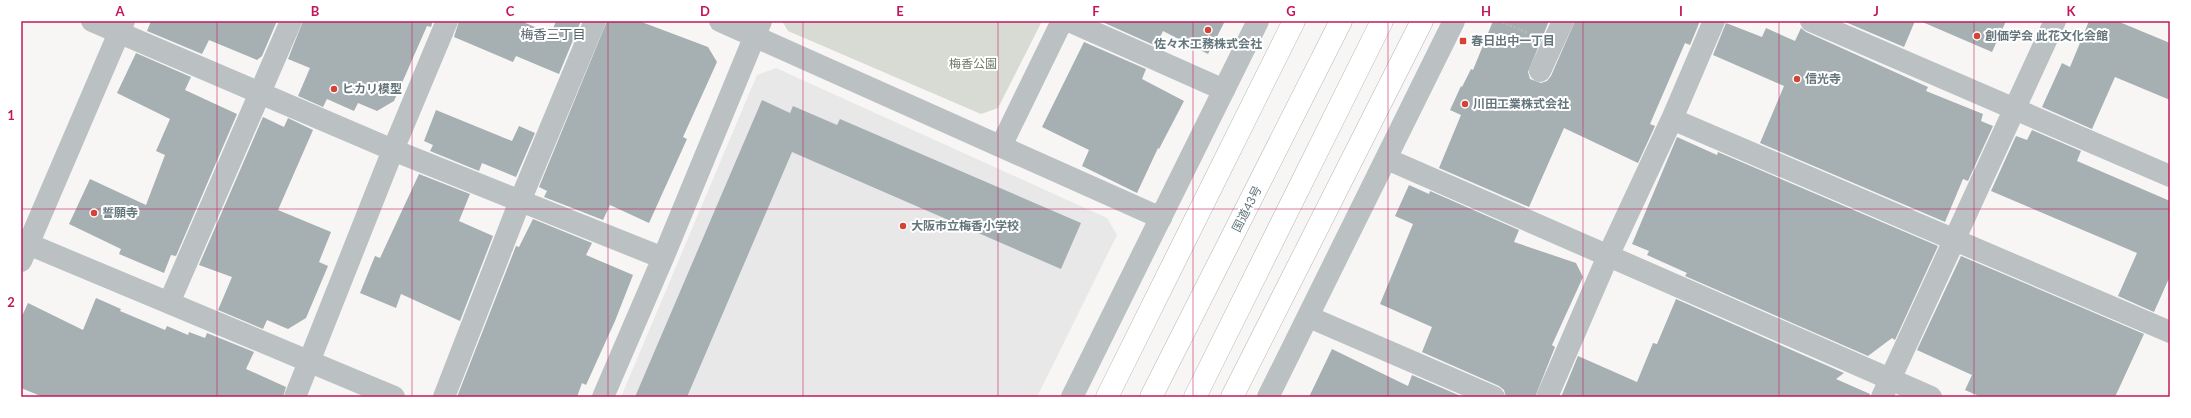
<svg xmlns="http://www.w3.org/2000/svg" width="2191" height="418" viewBox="0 0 2191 418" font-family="Lato,'Noto Sans JP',sans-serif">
<rect width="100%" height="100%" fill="#f7f6f4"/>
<!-- built -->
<path fill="#e7e8e7" d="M 776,68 L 1107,218 L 1117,235 L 1037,397 L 621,397 L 757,75 Z"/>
<!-- green -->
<path fill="#d7dbd3" d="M 782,21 L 1042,21 L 998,108 L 981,114 L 788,31 Z"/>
<!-- building -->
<path fill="#a6afb2" d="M 151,21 L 277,21 L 262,56 L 257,60 L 209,40 L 202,54 L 147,31 Z
M 303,21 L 433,21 L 431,27 L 427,26 L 394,101 L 377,111 L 358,103 L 354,111 L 327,99 L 323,107 L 298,96 L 310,68 L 288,59 Z
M 459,21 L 521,21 L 551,34 L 556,21 L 581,21 L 559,74 L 516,56 L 513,62 L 454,37 Z
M 607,21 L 639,21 L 708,47 L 717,62 L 683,137 L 687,139 L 649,223 L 610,205 L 603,220 L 544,197 L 547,191 L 539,187 Z
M 1100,21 L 1225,21 L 1208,54 L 1163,31 L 1156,46 Z
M 1493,21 L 1549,21 L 1528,72 L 1530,79 L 1541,83 L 1547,81 L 1551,76 L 1575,21 L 1700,21 L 1690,45 L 1685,43 L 1650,124 L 1655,126 L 1638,163 L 1564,128 L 1529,207 L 1439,168 L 1461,115 L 1450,110 L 1461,86 L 1462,87 L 1471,69 L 1473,70 Z
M 1843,21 L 1915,21 L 1904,47 Z
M 1920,21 L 2006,21 L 1992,52 Z
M 2089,21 L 2117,21 L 2170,43 L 2170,100 L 2115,77 L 2092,129 L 2042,107 L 2062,63 L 2070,67 Z
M 1726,23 L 1762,37 L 1766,28 L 1795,41 L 1801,28 L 1806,32 L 1928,87 L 1926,91 L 1983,114 L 1981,121 L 1993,126 L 1968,181 L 1963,179 L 1945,222 L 1760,143 L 1784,86 L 1713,55 Z
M 1084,42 L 1146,69 L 1142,79 L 1184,101 L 1159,149 L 1158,148 L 1137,193 L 1082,166 L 1089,150 L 1042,127 Z
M 136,53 L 191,77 L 185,90 L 237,114 L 176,256 L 171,255 L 164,273 L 119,254 L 121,249 L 69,224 L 90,179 L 146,205 L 165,155 L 156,151 L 170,119 L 117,93 Z
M 762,100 L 790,113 L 793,106 L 837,125 L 840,119 L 1081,223 L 1061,269 L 792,152 L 687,397 L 635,397 Z
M 436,110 L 512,141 L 519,126 L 535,133 L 516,177 L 482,163 L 479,171 L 430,151 L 433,145 L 424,141 Z
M 263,117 L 284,127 L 288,118 L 313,130 L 278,210 L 331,232 L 319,262 L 328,266 L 306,318 L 288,329 L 267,320 L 263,329 L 218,310 L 232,277 L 199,265 Z
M 2032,130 L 2081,151 L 2077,161 L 2170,201 L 2170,276 L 2154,312 L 2118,296 L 2137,253 L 1991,191 L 2016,136 L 2027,140 Z
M 1677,137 L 1717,155 L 1718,152 L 1938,246 L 1895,340 L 1892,338 L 1868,356 L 1685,276 L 1687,273 L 1647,255 L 1649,251 L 1632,244 Z
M 419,174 L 470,194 L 459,221 L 493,236 L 460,321 L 401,294 L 396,308 L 360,293 L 375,256 L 380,258 Z
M 1409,185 L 1429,194 L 1430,191 L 1519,230 L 1514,242 L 1576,263 L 1583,277 L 1552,345 L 1555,347 L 1535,397 L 1506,397 L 1504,390 L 1499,386 L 1422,352 L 1432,327 L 1380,304 L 1413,224 L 1395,216 Z
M 533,219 L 592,243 L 586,255 L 633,275 L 615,321 L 586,385 L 582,383 L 577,397 L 457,397 L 516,246 L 519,247 Z
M 1961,256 L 2144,334 L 2115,397 L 1981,397 L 1965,390 L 1972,375 L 1917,350 Z
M 96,298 L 121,309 L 120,311 L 165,330 L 167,326 L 188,335 L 189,332 L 205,338 L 207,333 L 254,352 L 246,369 L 286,387 L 283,397 L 43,397 L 21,388 L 21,318 L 28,303 L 83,330 Z
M 1676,299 L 1844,373 L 1836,379 L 1870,394 L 1870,397 L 1561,397 L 1578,356 L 1637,382 L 1653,343 L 1657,344 Z
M 1332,349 L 1408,386 L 1412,375 L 1463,397 L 1309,397 Z"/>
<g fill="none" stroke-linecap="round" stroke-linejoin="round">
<defs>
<path id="trunk" d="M 1107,397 L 1294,21
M 1151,397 L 1341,21
M 1195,397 L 1382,21
M 1232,397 L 1422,21"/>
</defs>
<!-- trunk casing -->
<use href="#trunk" stroke="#b1b6b8" stroke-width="23"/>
<!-- path -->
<path stroke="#b6babc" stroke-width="2.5" stroke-dasharray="2 2" stroke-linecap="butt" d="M 1499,21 L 1528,33"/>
<!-- minor -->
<path stroke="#bbc1c3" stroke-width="22" d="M 92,21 L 393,150 L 663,258
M 720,21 L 1161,218
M 1069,21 L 1224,90
M 1811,21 L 2170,176
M 1540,71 L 1563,21
M 1672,119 L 2170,332
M 1001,146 L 1062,21
M 1387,159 L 1931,397
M 21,241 L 394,397
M 21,261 L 124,21
M 169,303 L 291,21
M 1309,317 L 1494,397
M 295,397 L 393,150 L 447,21
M 444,397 L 520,201 L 595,21
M 603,397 L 663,258 L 761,21
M 1547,397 L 1608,256 L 1672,119 L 1714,21
M 1882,397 L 2055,21"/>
<!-- tertiary -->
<path stroke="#bbc1c3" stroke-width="22" d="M 1072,397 L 1258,21
M 1268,397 L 1454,21"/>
<!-- trunk -->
<use href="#trunk" stroke="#fff" stroke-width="22"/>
</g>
<!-- grid -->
<path fill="none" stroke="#c2185b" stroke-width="1" stroke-opacity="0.55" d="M 217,21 L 217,397M 412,21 L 412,397M 608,21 L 608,397M 803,21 L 803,397M 998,21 L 998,397M 1193,21 L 1193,397M 1388,21 L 1388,397M 1583,21 L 1583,397M 1779,21 L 1779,397M 1974,21 L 1974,397M 21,209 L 2170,209"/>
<!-- markers -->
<g fill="#d54236" stroke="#fff" stroke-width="1.5">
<circle cx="1208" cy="30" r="4"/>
<circle cx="1977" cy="36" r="4"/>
<rect x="1459" y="37" width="8" height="8" rx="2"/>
<circle cx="1797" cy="79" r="4"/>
<circle cx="334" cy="89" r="4"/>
<circle cx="1465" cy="104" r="4"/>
<circle cx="94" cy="213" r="4"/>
<circle cx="903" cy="226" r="4"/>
</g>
<g text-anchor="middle" stroke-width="4" stroke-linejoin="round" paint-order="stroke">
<!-- poi labels -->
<g font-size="12" font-weight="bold" fill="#64767c" stroke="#fff" text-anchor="start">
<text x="1985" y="40">創価学会 此花文化会館</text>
<text x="1471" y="45">春日出中一丁目</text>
<text x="1208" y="48" text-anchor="middle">佐々木工務株式会社</text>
<text x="1805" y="83">信光寺</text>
<text x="342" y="93">ヒカリ模型</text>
<text x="1473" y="108">川田工業株式会社</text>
<text x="102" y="217">誓願寺</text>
<text x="911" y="230">大阪市立梅香小学校</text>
</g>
<!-- park labels -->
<g font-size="12" fill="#6d7a66" stroke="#fff">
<text x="973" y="68">梅香公園</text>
</g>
<!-- street labels -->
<g font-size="12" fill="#64767c" stroke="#fff">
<text transform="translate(1247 209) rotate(-63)" y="4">国道43号</text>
</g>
<!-- neighbourhood labels -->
<g font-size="13" fill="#556368" stroke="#fff">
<text x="553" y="39">梅香三丁目</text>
</g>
</g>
<!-- border -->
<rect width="2191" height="418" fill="none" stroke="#ffffff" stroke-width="44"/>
<rect x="22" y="22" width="2147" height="374" fill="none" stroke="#c2185b" stroke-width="1.5"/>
<g font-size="13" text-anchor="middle" font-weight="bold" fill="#c2185b">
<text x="120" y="16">A</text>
<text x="315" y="16">B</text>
<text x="510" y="16">C</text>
<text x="705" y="16">D</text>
<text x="900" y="16">E</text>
<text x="1096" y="16">F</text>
<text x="1291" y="16">G</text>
<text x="1486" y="16">H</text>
<text x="1681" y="16">I</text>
<text x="1876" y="16">J</text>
<text x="2071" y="16">K</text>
<text x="11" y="120">1</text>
<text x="11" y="307">2</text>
</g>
</svg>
